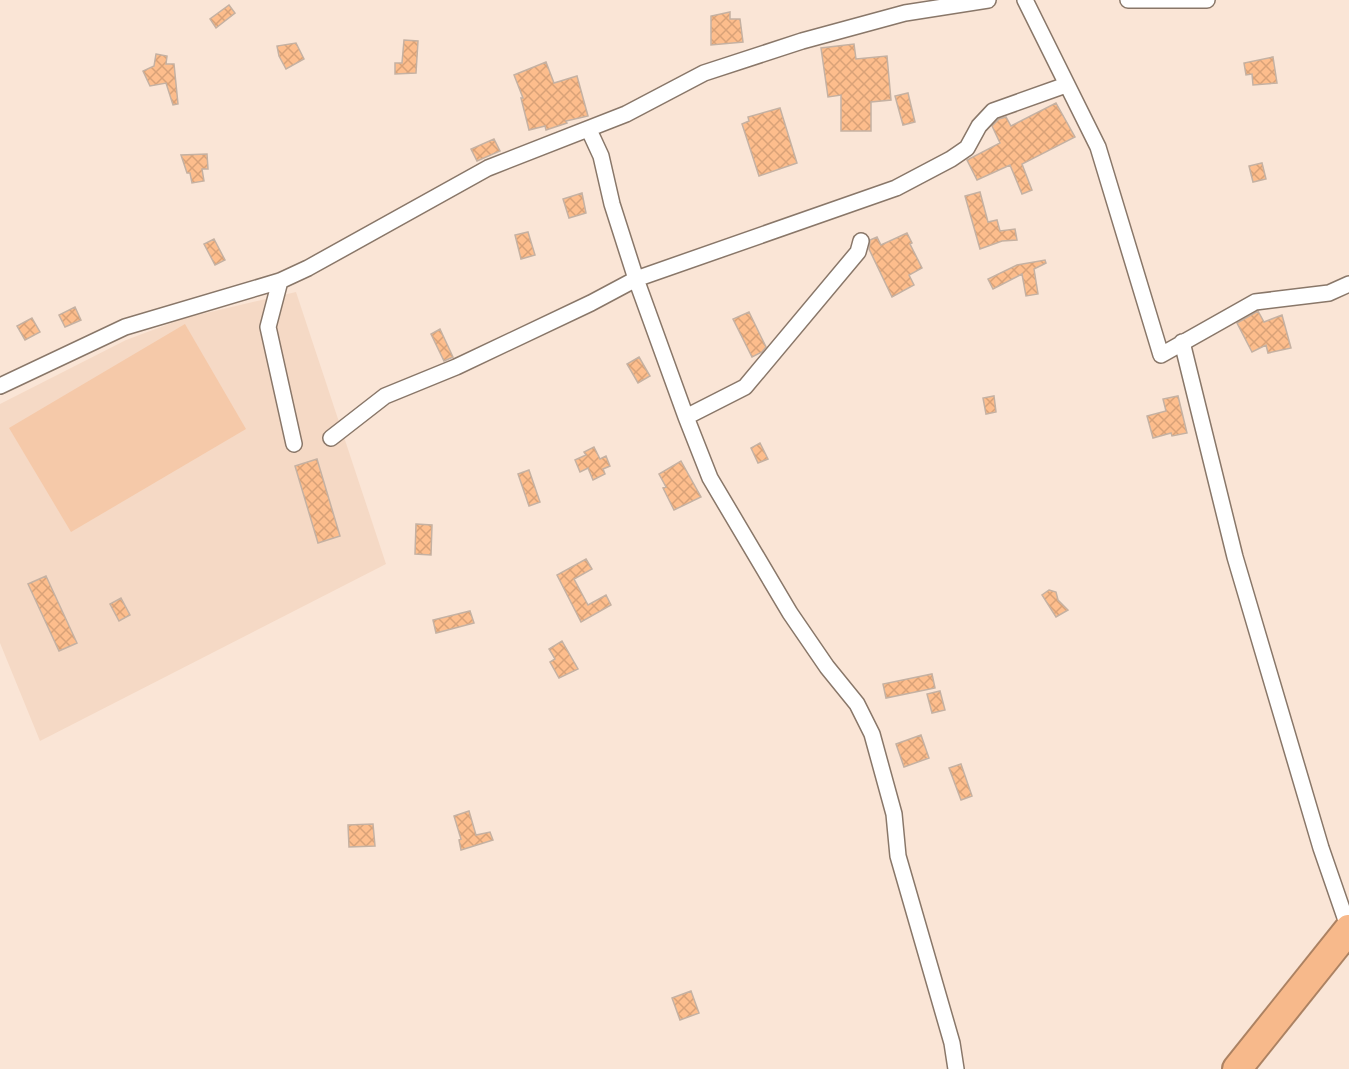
<svg xmlns="http://www.w3.org/2000/svg" width="1349" height="1069" viewBox="0 0 1349 1069" font-family="'Libre Baskerville',serif">
<defs>
<pattern id="building-cross-hatch" width="8" height="8" patternUnits="userSpaceOnUse" patternTransform="scale(1.5)"><rect width="8" height="8" fill="#fdbd8c"/><path d="M0 0l8 8M0 8l8-8" fill="none" stroke="#d9a278"/></pattern>
</defs>
<rect width="100%" height="100%" fill="#fae5d6"/>
<!-- built -->
<path fill="#f5d9c5" d="M 296,292 L 386,564 L 40,741 L 0,643 L 0,404 L 126,340 L 185,318 Z"/>
<!-- pitch -->
<path fill="#f5c9a9" d="M 185,324 L 246,429 L 71,532 L 9,428 Z"/>
<!-- building -->
<path fill="url(#building-cross-hatch)" stroke="#c5b1a2" stroke-width="1.5" d="M 229,5 L 235,13 L 216,28 L 210,19 Z
M 730,12 L 730,19 L 740,19 L 743,42 L 711,45 L 711,16 Z
M 404,40 L 418,41 L 416,73 L 395,74 L 395,63 L 402,63 Z
M 296,43 L 304,59 L 286,69 L 279,56 L 277,46 Z
M 854,44 L 856,59 L 887,56 L 891,100 L 871,102 L 871,131 L 841,131 L 841,95 L 828,97 L 821,48 Z
M 156,54 L 167,56 L 166,64 L 174,64 L 178,104 L 173,105 L 166,83 L 150,86 L 143,71 L 154,66 Z
M 1273,57 L 1277,83 L 1253,85 L 1252,74 L 1246,75 L 1244,63 Z
M 546,62 L 554,83 L 577,76 L 588,116 L 566,121 L 567,123 L 546,130 L 545,126 L 529,130 L 521,98 L 523,98 L 514,75 Z
M 908,93 L 915,122 L 903,125 L 895,96 Z
M 1056,103 L 1075,137 L 1022,164 L 1032,190 L 1022,194 L 1010,165 L 977,180 L 967,160 L 1000,143 L 992,126 L 999,119 L 1006,117 L 1011,126 Z
M 780,108 L 797,163 L 759,176 L 742,124 L 749,121 L 748,117 Z
M 494,139 L 500,151 L 477,161 L 471,149 Z
M 207,154 L 208,169 L 202,169 L 204,181 L 192,183 L 190,173 L 187,173 L 181,155 Z
M 1262,163 L 1266,179 L 1253,182 L 1249,166 Z
M 980,192 L 988,222 L 997,220 L 1000,231 L 1015,229 L 1017,240 L 1002,241 L 980,249 L 965,196 Z
M 582,193 L 586,213 L 569,218 L 563,199 Z
M 528,232 L 535,255 L 521,259 L 515,235 Z
M 907,233 L 912,243 L 910,244 L 922,268 L 909,275 L 914,285 L 892,297 L 869,249 L 870,240 L 877,237 L 881,245 Z
M 214,239 L 225,260 L 215,265 L 204,244 Z
M 1045,260 L 1046,263 L 1034,269 L 1038,294 L 1026,296 L 1022,274 L 993,289 L 988,279 L 1017,265 Z
M 75,307 L 81,320 L 65,327 L 59,315 Z
M 1258,311 L 1264,322 L 1282,315 L 1291,348 L 1268,353 L 1266,345 L 1252,352 L 1237,323 Z
M 749,312 L 766,347 L 762,352 L 752,357 L 733,319 Z
M 32,318 L 40,332 L 25,340 L 17,326 Z
M 440,329 L 453,357 L 444,361 L 431,334 Z
M 639,357 L 650,376 L 638,383 L 627,364 Z
M 994,396 L 996,412 L 986,414 L 983,398 Z
M 1178,396 L 1187,433 L 1172,436 L 1171,433 L 1153,438 L 1147,416 L 1166,411 L 1163,399 Z
M 760,443 L 768,459 L 758,463 L 751,448 Z
M 594,447 L 600,459 L 606,456 L 610,466 L 603,469 L 605,474 L 593,480 L 588,468 L 580,472 L 575,460 L 586,455 L 584,452 Z
M 317,459 L 340,536 L 318,543 L 295,466 Z
M 681,461 L 701,497 L 674,510 L 663,488 L 666,487 L 659,474 Z
M 529,470 L 540,502 L 529,506 L 518,474 Z
M 416,524 L 432,525 L 431,555 L 415,554 Z
M 586,559 L 592,569 L 574,579 L 588,605 L 606,595 L 611,605 L 581,622 L 557,575 Z
M 46,576 L 77,643 L 59,651 L 28,584 Z
M 1049,590 L 1056,592 L 1058,600 L 1068,610 L 1056,617 L 1042,595 Z
M 121,598 L 130,615 L 119,621 L 110,604 Z
M 470,611 L 474,623 L 436,633 L 433,620 Z
M 562,641 L 578,669 L 559,678 L 550,662 L 555,659 L 549,649 Z
M 932,674 L 935,688 L 886,698 L 883,684 Z
M 940,691 L 945,710 L 932,713 L 927,694 Z
M 921,735 L 929,758 L 904,767 L 896,744 Z
M 961,764 L 972,796 L 961,800 L 949,768 Z
M 469,811 L 476,835 L 490,832 L 493,840 L 461,850 L 459,840 L 461,839 L 454,816 Z
M 373,824 L 375,846 L 349,847 L 348,825 Z
M 691,991 L 699,1013 L 680,1020 L 672,998 Z"/>
<g fill="none" stroke-linecap="round" stroke-linejoin="round">
<defs>
<path id="street" d="M 1025,0 L 1098,147 L 1161,355 L 1255,302 L 1329,293 L 1349,284
M 1128,0 L 1207,0
M 589,130 L 601,156 L 612,204 L 636,279 L 686,417 L 710,478 L 790,613 L 827,667 L 857,704 L 872,734 L 894,814 L 898,856 L 952,1043 L 956,1069
M 280,281 L 268,327 L 294,444
M 1182,342 L 1235,557 L 1321,848 L 1349,929
M 0,386 L 125,327 L 280,281 L 308,268 L 488,168 L 626,114 L 704,73 L 802,41 L 905,13 L 988,0
M 686,417 L 745,387 L 858,252 L 861,241
M 331,438 L 385,396 L 456,367 L 591,303 L 636,279 L 896,188 L 951,159 L 967,148 L 979,126 L 993,111 L 1066,85"/>
<path id="highway" d="M 1237,1069 L 1349,929"/>
</defs>
<!-- street casing -->
<use href="#street" stroke="#897769" stroke-width="18"/>
<!-- highway casing -->
<use href="#highway" stroke="#ac8262" stroke-width="32"/>
<!-- street -->
<use href="#street" stroke="#fff" stroke-width="15"/>
<!-- highway -->
<use href="#highway" stroke="#f7b98b" stroke-width="28"/>
</g>
</svg>
